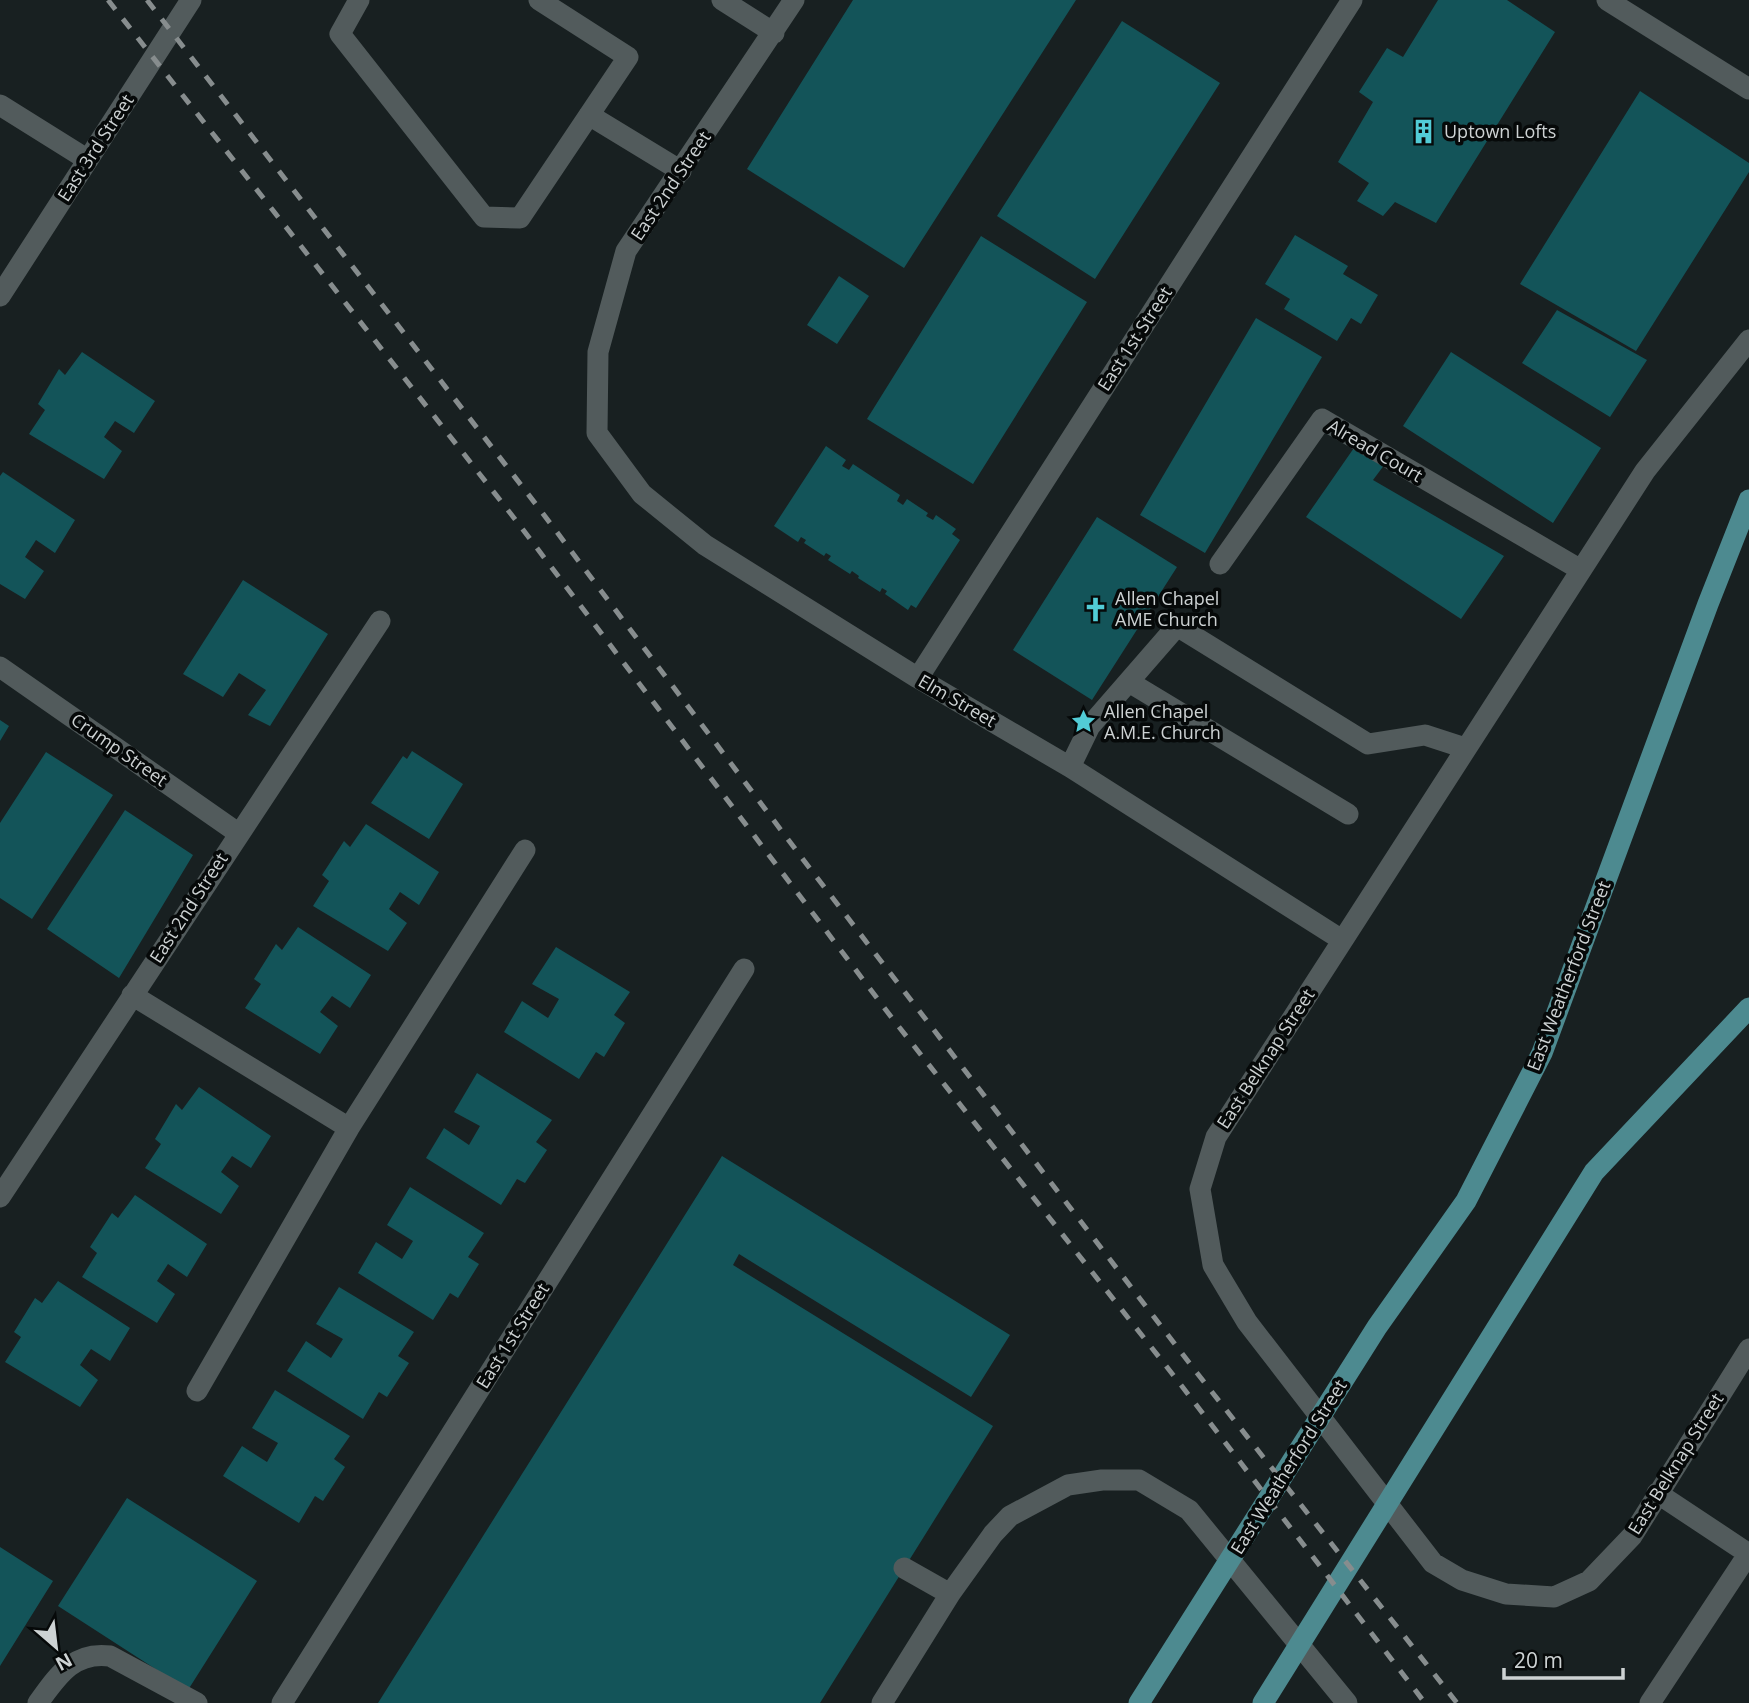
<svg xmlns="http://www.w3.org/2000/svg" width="1749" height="1703" viewBox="0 0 1749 1703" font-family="'Open Sans',sans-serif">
<rect width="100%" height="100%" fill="#182021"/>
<!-- building -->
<path fill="#135459" d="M 853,0 L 1076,0 L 904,268 L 747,169 Z
M 1438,0 L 1507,0 L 1555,32 L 1436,223 L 1395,202 L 1383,216 L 1357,201 L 1369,183 L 1338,162 L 1373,102 L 1359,92 L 1387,48 L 1403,57 Z
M 1122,21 L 1220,83 L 1095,279 L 997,216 Z
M 1640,91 L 1749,163 L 1749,172 L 1636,351 L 1520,284 Z
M 1295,235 L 1348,266 L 1343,274 L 1378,295 L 1361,324 L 1351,318 L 1337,341 L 1284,309 L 1290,299 L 1265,284 Z
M 981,236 L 1087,302 L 973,484 L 867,419 Z
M 839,276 L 869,296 L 837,344 L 807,325 Z
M 1557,310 L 1647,360 L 1610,417 L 1522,363 Z
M 1256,318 L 1322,357 L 1205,553 L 1140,515 Z
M 82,352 L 155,401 L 134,433 L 115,421 L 104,437 L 122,451 L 104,479 L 29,434 L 45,410 L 38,404 L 59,369 L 65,375 Z
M 1451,352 L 1601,448 L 1553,523 L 1403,426 Z
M 1356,445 L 1385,464 L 1373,480 L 1504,556 L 1461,619 L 1306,517 Z
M 826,446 L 846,460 L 842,466 L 849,470 L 853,464 L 900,495 L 897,501 L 903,505 L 907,499 L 928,513 L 926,516 L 933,520 L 936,515 L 956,529 L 952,534 L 960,540 L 916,608 L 911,605 L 908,610 L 885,594 L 887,591 L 882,588 L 880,592 L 858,578 L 859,576 L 852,571 L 850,574 L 828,560 L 831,556 L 826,553 L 824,556 L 804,543 L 806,540 L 801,537 L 798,542 L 774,526 Z
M 3,472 L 75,520 L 55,553 L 36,540 L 25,557 L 44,571 L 25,599 L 0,584 L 0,476 Z
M 1097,517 L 1177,567 L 1092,700 L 1013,650 Z
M 243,580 L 328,634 L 270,726 L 248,715 L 266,690 L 239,673 L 223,697 L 183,674 Z
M 0,720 L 9,726 L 0,741 Z
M 412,751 L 463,784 L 429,839 L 371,803 L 403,756 L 407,759 Z
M 46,752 L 113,795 L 32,919 L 0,898 L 0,823 Z
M 125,810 L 193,855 L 119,978 L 47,929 Z
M 366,824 L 439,872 L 419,905 L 400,892 L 389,909 L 407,923 L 388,951 L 313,906 L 329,881 L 322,875 L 344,841 L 350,847 Z
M 298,927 L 371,975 L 350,1008 L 332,996 L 320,1012 L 338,1026 L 320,1054 L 245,1008 L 261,984 L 254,979 L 276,944 L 282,950 Z
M 556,947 L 630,992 L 614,1015 L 625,1023 L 604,1057 L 596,1052 L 579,1079 L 504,1032 L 522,1001 L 548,1018 L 559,999 L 532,984 Z
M 477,1073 L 552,1120 L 536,1142 L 547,1150 L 525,1183 L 517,1179 L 501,1205 L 426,1158 L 444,1128 L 469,1145 L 480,1126 L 454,1112 Z
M 199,1087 L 271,1136 L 251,1168 L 232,1156 L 221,1172 L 239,1186 L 221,1214 L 145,1168 L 161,1144 L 155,1139 L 176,1104 L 182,1110 Z
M 722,1156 L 1010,1335 L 971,1397 L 739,1254 L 733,1265 L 993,1426 L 820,1703 L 378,1703 Z
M 410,1187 L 484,1233 L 468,1257 L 479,1264 L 458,1298 L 450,1293 L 433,1320 L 358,1273 L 376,1242 L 402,1259 L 413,1241 L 387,1225 Z
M 135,1195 L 207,1244 L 187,1277 L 168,1264 L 157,1281 L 175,1294 L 157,1323 L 82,1277 L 97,1253 L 90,1247 L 112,1213 L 118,1218 Z
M 58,1281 L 130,1328 L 110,1361 L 91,1349 L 80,1365 L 98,1380 L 80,1407 L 5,1362 L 21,1337 L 14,1332 L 35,1298 L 42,1303 Z
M 339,1287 L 414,1332 L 398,1356 L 409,1363 L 387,1397 L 379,1392 L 363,1419 L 287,1371 L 306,1341 L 331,1358 L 343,1339 L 316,1324 Z
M 275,1390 L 350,1436 L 334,1459 L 345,1467 L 323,1501 L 315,1496 L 299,1523 L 223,1476 L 242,1446 L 267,1462 L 278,1443 L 252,1428 Z
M 127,1498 L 257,1581 L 188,1690 L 58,1606 Z
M 0,1547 L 53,1581 L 0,1666 Z"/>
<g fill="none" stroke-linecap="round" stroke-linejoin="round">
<!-- minor -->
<path stroke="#525b5c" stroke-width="21" d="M 359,0 L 340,34 L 484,217 L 520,218 L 628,57 L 539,0
M 722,0 L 774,33
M 794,0 L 626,251 L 598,352 L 597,433 L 642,494 L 705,545 L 918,678 L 1070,767 L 1342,940
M 1607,0 L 1749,89
M 0,105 L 88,160
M 589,115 L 681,171
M 0,296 L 191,0
M 1749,340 L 1645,471 L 1216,1137 L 1200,1189 L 1213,1265 L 1247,1322 L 1433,1563 L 1462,1580 L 1506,1594 L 1554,1597 L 1589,1581 L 1632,1536 L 1749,1349
M 1220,564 L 1322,419 L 1581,570
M 0,667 L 238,833
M 918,678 L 1352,0
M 1129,682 L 1348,814
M 1070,767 L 1090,726 L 1177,626 L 1368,744 L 1425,735 L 1465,748
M 132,995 L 349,1128 L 197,1391
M 349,1128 L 525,850
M 0,1197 L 380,621
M 1657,1493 L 1749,1554
M 904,1568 L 950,1594
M 38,1703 C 57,1677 73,1651 110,1656 L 197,1703
M 282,1703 L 744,969
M 882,1703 L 950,1594 L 993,1534 L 1010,1516 L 1068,1485 L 1102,1480 L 1139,1480 L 1189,1510 L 1347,1703
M 1650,1703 L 1749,1553"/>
<!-- major -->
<path stroke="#4d8a90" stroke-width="21" d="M 1139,1703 L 1377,1327 L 1466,1201 L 1542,1053 L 1708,604 L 1749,500
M 1263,1703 L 1594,1172 L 1749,1008"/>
<!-- rail -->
<path stroke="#878d8e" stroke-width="5" stroke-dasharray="12 12" stroke-linecap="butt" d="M 108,0 L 518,523 L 892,1018 L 1181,1385 L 1425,1703
M 147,0 L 538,507 L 805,862 L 1197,1373 L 1457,1703"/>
</g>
<!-- icons -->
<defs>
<symbol id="building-bare" viewBox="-9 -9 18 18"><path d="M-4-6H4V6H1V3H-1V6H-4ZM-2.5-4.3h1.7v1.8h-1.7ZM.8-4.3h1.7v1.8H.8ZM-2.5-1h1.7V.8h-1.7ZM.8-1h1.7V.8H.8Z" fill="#52ccd6" stroke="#060909" stroke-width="2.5" paint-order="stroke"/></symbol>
<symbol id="church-bare" viewBox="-9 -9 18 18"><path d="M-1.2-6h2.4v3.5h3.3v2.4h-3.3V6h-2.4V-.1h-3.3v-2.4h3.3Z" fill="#52ccd6" stroke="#060909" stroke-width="2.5" paint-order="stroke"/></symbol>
<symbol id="sight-bare" viewBox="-9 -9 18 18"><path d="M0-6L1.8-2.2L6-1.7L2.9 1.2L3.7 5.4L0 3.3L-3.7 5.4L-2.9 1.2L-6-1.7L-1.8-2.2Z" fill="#52ccd6" stroke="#060909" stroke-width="2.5" paint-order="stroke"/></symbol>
</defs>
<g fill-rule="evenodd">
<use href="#building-bare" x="1406" y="114" width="35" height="35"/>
<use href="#church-bare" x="1078" y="592" width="35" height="35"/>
<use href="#sight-bare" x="1066" y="704" width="35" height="35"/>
</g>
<g text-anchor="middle" stroke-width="7" stroke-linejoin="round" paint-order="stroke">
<!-- poi labels -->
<g font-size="18" fill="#cdd2d3" stroke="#060909" text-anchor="start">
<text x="1444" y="138">Uptown Lofts</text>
<text x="1115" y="605">Allen Chapel<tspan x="1115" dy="21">AME Church</tspan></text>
<text x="1104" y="718">Allen Chapel<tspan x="1104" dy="21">A.M.E. Church</tspan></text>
</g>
<!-- street labels -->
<g font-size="18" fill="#cdd2d3" stroke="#060909">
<text transform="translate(96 148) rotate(-57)" y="6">East 3rd Street</text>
<text transform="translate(671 186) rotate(-56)" y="6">East 2nd Street</text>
<text transform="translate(1135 339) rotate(-57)" y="6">East 1st Street</text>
<text transform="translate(1375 451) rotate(30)" y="6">Alread Court</text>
<text transform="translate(957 701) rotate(30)" y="6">Elm Street</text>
<text transform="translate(119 750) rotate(35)" y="6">Crump Street</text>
<text transform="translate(189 908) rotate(-57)" y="6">East 2nd Street</text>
<text transform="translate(1569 976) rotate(-69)" y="6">East Weatherford Street</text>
<text transform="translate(1266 1059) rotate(-57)" y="6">East Belknap Street</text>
<text transform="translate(513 1336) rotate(-58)" y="6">East 1st Street</text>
<text transform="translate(1676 1464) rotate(-58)" y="6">East Belknap Street</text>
<text transform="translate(1289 1467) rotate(-58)" y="6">East Weatherford Street</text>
</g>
</g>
<!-- north arrow -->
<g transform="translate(56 1647) rotate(152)" stroke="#060909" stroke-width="5" paint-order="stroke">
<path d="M0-5L12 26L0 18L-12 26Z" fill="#cdd2d3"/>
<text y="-10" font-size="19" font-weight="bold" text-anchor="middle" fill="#cdd2d3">N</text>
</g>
<!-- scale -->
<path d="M1504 1668v10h119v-10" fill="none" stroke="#cdd2d3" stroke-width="3.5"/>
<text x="1514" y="1668" font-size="21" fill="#cdd2d3" stroke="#060909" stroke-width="5" paint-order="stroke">20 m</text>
</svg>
